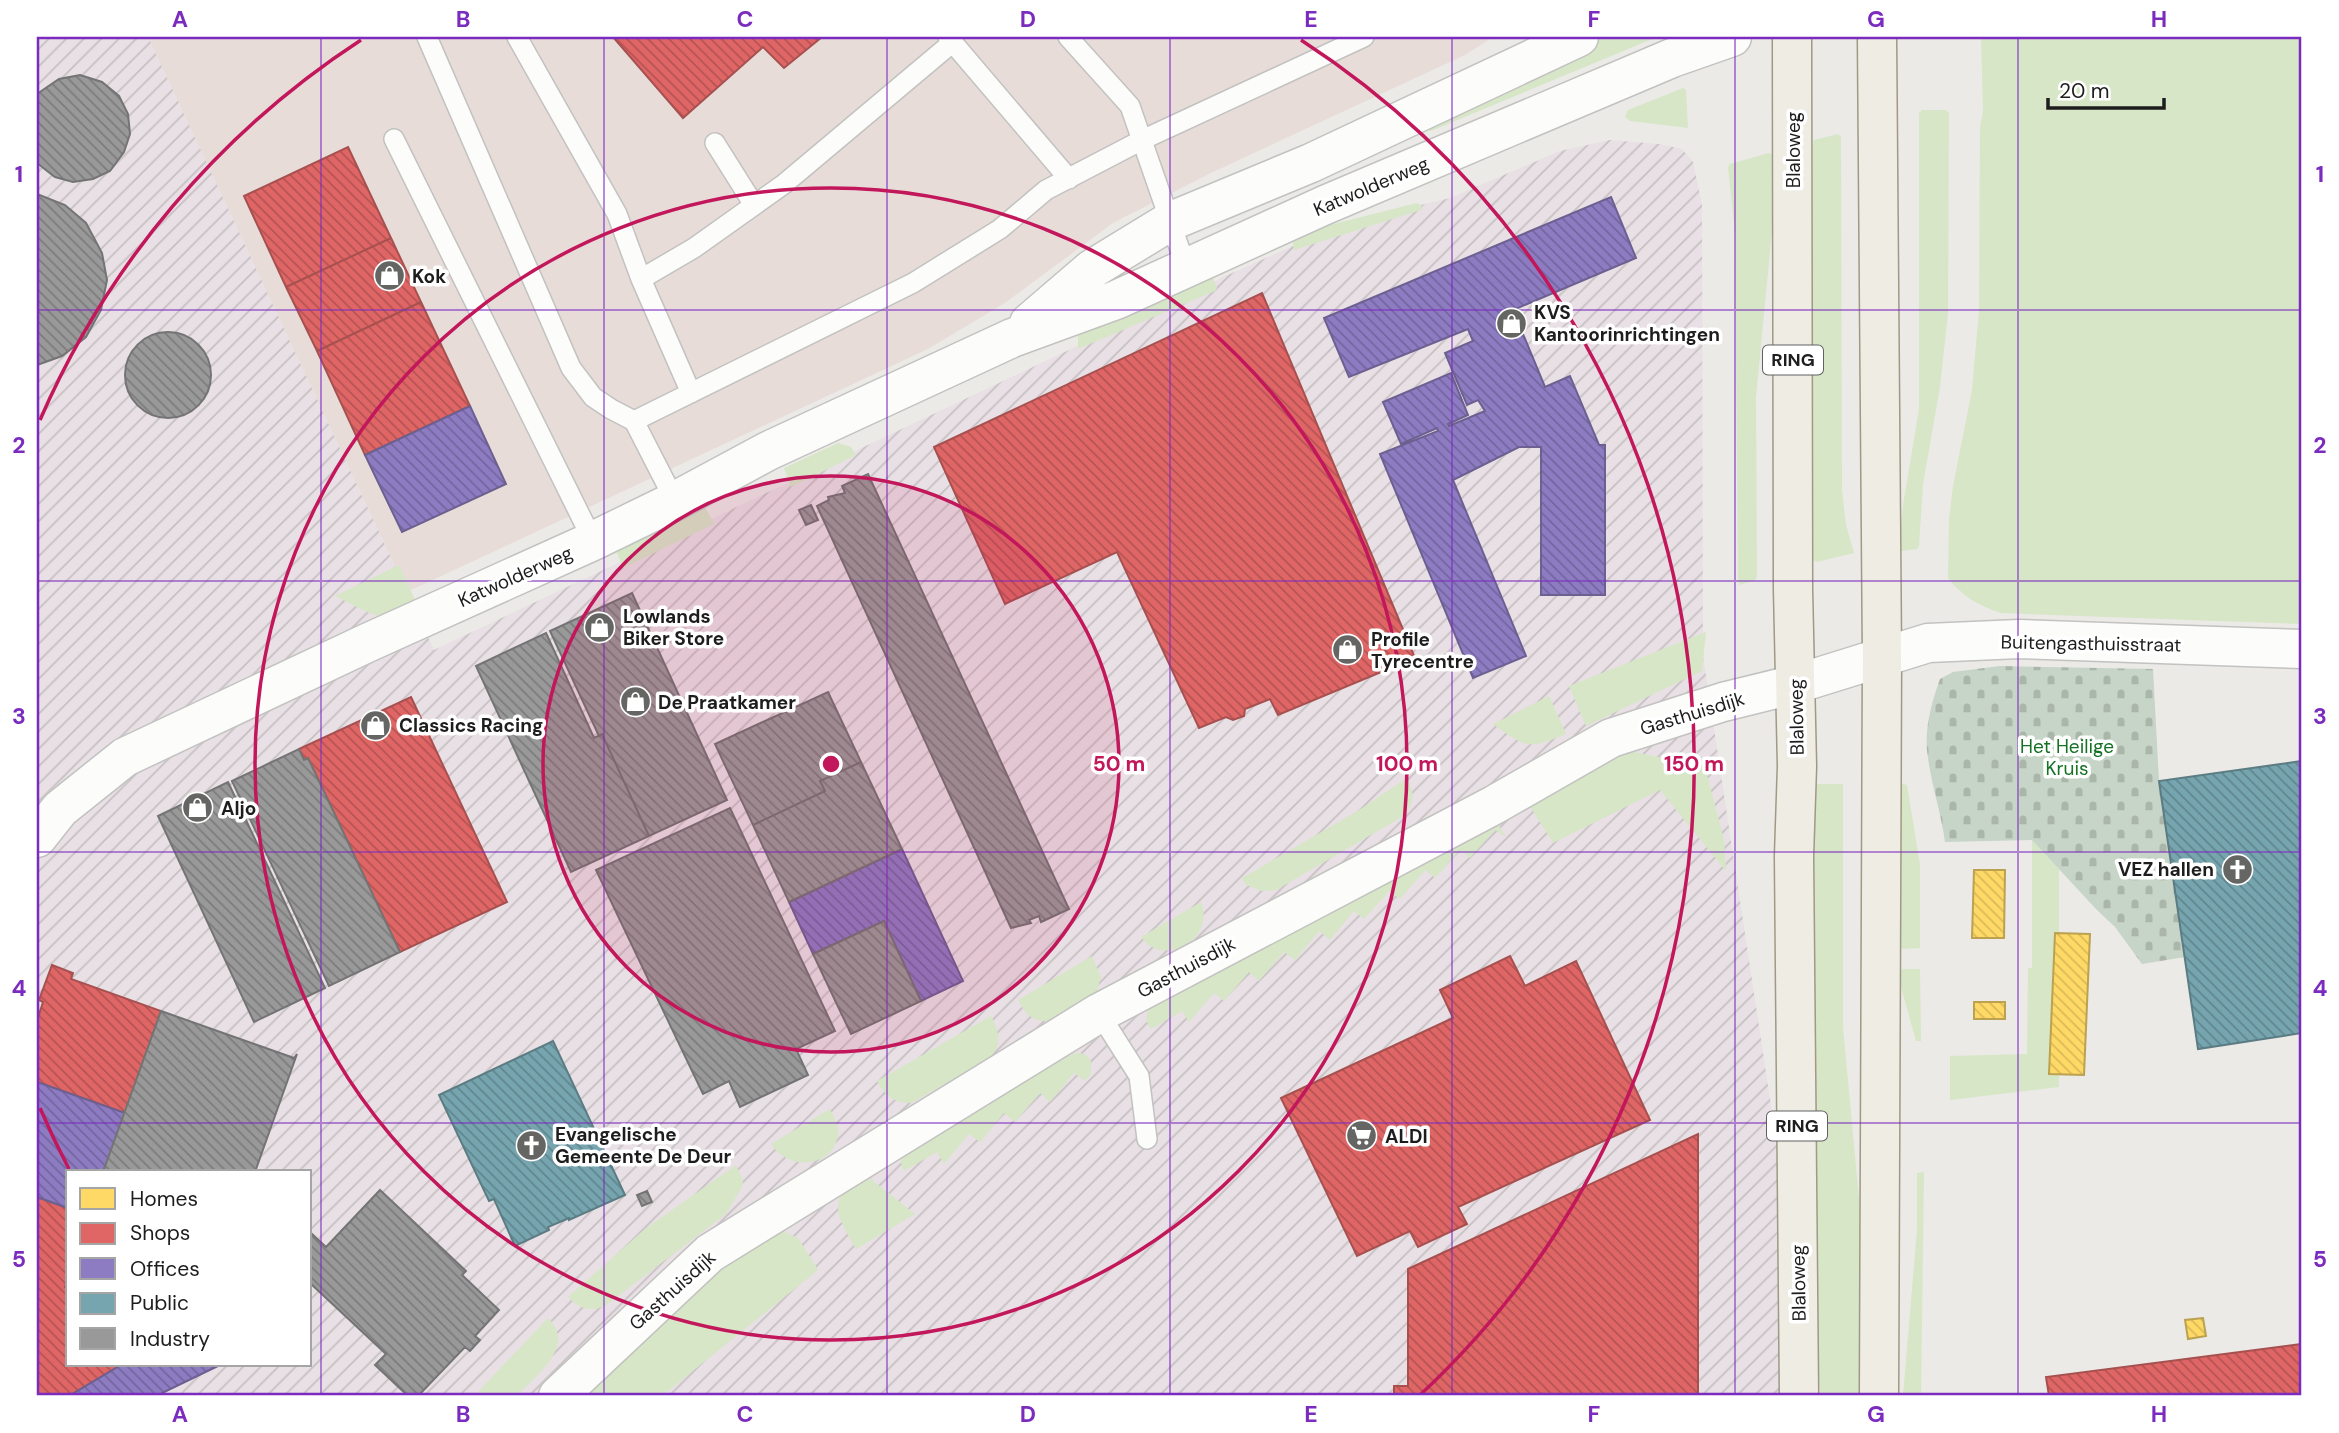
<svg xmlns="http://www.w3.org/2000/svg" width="2339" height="1433" viewBox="0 0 2339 1433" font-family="'DM Sans',sans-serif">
<defs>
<pattern id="industrial-furrows" width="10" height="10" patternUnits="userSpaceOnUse" patternTransform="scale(1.75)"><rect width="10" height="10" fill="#e8e0e4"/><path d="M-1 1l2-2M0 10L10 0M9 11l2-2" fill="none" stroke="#c7c0c3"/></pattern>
<pattern id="cemetery-stones" width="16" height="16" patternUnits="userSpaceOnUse" patternTransform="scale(1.75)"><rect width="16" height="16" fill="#c6d5c7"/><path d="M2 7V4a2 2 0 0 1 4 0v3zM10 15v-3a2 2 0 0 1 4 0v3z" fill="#aab6aa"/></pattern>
<pattern id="homes-back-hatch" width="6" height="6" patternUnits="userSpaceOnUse" patternTransform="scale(1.75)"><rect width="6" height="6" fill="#ffd966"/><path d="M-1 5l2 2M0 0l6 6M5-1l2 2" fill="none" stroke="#daba58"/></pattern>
<pattern id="shops-back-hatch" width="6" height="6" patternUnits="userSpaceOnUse" patternTransform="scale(1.75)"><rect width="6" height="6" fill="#e06666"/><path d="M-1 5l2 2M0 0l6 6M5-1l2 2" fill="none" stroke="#b55353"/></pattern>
<pattern id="offices-back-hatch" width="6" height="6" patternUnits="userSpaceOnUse" patternTransform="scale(1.75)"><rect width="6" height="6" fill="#8e7cc3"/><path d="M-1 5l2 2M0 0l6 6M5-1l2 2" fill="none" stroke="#73659e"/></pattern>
<pattern id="public-back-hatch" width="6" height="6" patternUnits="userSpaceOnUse" patternTransform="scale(1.75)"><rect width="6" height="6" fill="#76a5af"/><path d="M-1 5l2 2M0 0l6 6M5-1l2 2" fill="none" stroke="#60868e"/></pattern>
<pattern id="industry-back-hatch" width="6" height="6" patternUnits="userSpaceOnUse" patternTransform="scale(1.75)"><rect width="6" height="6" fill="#999"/><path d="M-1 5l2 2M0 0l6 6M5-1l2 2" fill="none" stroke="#7c7c7c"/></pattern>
</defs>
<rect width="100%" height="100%" fill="#ebeae6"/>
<!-- commercial -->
<path fill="#e8dcd9" d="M 148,37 L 1493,37 L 1465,55 L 1211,173 L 1113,223 L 1005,303 L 928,349 L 407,592 Z"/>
<!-- industrial -->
<path fill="url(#industrial-furrows)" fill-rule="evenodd" d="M 37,37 L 148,37 L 434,650 L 1221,278 L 1342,224 L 1450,198 L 1560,151 L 1610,140 L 1659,144 L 1682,149 L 1693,162 L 1702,205 L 1703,656 L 1815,1396 L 37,1396 ZM 68,1172 L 310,1172 L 310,1365 L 68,1365 Z"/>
<!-- grass -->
<path fill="#d6e6c7" d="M 1606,37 L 1657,37 L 1431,131 L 1427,130 L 1426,126 Z
M 1981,37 L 2302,37 L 2302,624 L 2001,613 C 1979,606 1962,596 1948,578 L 1949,520 L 1953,486 L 1972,390 L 1979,310 L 1980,127 L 1983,111 Z
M 1683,88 L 1686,90 L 1688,128 L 1630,121 L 1625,117 L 1628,110 Z
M 1922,110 L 1946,110 L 1949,113 L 1948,313 L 1940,387 L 1923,484 L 1919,546 L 1917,549 L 1902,551 L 1899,548 L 1903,505 L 1919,409 L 1919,113 Z
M 1838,134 L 1841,137 L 1842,490 L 1846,525 L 1854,553 L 1817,562 L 1813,560 L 1813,143 L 1814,140 Z
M 1769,153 L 1773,155 L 1772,231 L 1756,397 L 1757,577 L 1755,580 L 1740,585 L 1738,581 L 1735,233 L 1728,167 L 1730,164 Z
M 1417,203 L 1422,206 L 1421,210 L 1294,250 C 1291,241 1294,236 1302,232 Z
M 1210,271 L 1217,288 L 1215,291 L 1078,349 L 1078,333 Z
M 838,443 L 851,447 L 856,455 L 791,487 L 784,468 Z
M 704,505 L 714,524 L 623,568 L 615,548 Z
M 399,565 L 416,602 L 380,616 L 369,613 L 335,596 Z
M 1706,632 L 1702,671 L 1586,726 L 1569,686 Z
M 1549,696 L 1566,734 C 1527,750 1527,748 1493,724 Z
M 1630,751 L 1705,767 L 1724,840 L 1726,871 L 1660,790 L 1553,843 L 1528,803 L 1532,788 Z
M 1407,778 C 1415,793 1415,805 1402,817 L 1276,890 L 1262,891 L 1246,885 L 1242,878 L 1356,812 Z
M 1900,783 L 1907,785 L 1920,865 L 1920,948 L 1903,949 L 1900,946 Z
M 1814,784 L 1843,784 L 1843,1027 L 1861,1220 L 1863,1396 L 1821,1396 L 1815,1354 Z
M 1481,815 L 1494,818 L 1506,837 L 1495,830 L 1470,858 L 1460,850 L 1435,878 L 1425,870 L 1400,899 L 1389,891 L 1364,919 L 1354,911 L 1330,940 L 1319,931 L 1295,960 L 1284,952 L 1259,981 L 1249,972 L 1224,1001 L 1214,993 L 1189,1022 L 1182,1011 L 1151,1029 C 1146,1022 1145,1018 1149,1009 Z
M 2032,840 L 2059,869 L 2059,1087 L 1950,1100 L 1950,1056 L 2027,1054 L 2028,968 L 2032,968 Z
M 1201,902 C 1216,939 1163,969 1141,937 Z
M 1092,956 L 1101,977 L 1096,994 C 1069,1011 1039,1042 1018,1000 Z
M 1904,969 L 1920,969 L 1921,1041 L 1916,1041 L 1901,987 L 1900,970 Z
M 991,1016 C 1001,1034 1002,1048 986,1061 L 911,1103 C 894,1103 885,1096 877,1081 Z
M 1078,1053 L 1085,1054 L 1091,1061 L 1091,1074 L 1085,1081 L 1074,1073 L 1050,1102 L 1040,1093 L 1015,1122 L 1004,1113 L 980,1142 L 969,1134 L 944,1164 L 937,1152 L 904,1171 C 900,1162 899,1158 907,1151 L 1072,1054 Z
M 830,1109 C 833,1115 837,1122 838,1129 C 840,1165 791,1175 771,1144 Z
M 736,1165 L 743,1181 L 742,1187 L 726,1214 L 605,1306 C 590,1312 579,1309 568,1297 L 645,1229 Z
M 1924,1172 L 1921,1396 L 1903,1396 L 1917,1229 L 1917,1173 Z
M 867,1176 L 915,1214 L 856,1249 C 848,1234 829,1209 843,1192 C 849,1186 860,1181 867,1176 Z
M 782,1231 L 798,1238 L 818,1270 L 662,1396 L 568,1396 L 689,1287 Z
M 548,1318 C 577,1346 536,1375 517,1396 L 474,1396 Z"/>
<!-- cemetery -->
<path fill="url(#cemetery-stones)" d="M 2000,666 L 2153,669 L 2159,781 L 2185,957 L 2142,964 L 2115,927 L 2096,909 L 2032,840 L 1945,842 C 1941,811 1930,781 1927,750 C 1925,726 1932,701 1940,679 L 1953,672 Z"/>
<!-- homes -->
<path fill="url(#homes-back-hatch)" stroke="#bba150" stroke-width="2" d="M 1974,870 L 2005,870 L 2004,938 L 1972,938 Z
M 2055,933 L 2090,934 L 2084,1075 L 2049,1074 Z
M 1974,1002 L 2005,1002 L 2005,1019 L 1974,1019 Z
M 2203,1318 L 2206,1336 L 2188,1339 L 2185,1320 Z"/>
<!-- shops -->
<path fill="url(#shops-back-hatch)" stroke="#a65050" stroke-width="2" d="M 613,37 L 822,37 L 784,68 L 763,47 L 683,118 Z
M 348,147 L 391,238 L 286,287 L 244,196 Z
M 391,238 L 421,302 L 317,351 L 286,287 Z
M 1262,293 L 1415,658 L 1278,715 L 1270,699 L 1245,709 L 1244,716 L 1233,720 L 1226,717 L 1199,728 L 1117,552 L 1005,604 L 934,447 Z
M 421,302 L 470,406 L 365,455 L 317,351 Z
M 411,697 L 507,902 L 400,952 L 308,758 L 304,760 L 299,749 Z
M 1510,956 L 1525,986 L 1576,961 L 1650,1120 L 1458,1207 L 1467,1224 L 1418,1247 L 1410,1231 L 1357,1256 L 1281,1098 L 1453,1018 L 1440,990 Z
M 52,965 L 73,973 L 71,979 L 161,1011 L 125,1113 L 37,1082 L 37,1021 L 43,1002 L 39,1000 Z
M 1698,1134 L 1698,1396 L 1394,1396 L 1394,1386 L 1408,1386 L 1408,1269 Z
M 37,1197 L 68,1208 L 68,1278 L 65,1287 L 68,1288 L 68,1365 L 121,1365 L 69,1396 L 37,1396 Z
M 2302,1344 L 2302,1396 L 2049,1396 L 2046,1377 Z"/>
<!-- offices -->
<path fill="url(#offices-back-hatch)" stroke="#6c6091" stroke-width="2" d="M 1611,197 L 1636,258 L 1513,310 L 1545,387 L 1570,376 L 1599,445 L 1605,445 L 1605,595 L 1541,595 L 1541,447 L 1519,447 L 1453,480 L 1526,656 L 1473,678 L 1380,454 L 1438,431 L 1437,428 L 1401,444 L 1383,402 L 1451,373 L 1468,415 L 1448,424 L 1449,426 L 1485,411 L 1478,400 L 1467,405 L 1445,353 L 1473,341 L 1468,329 L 1349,377 L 1324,318 Z
M 470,406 L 506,484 L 402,532 L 365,455 Z
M 902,849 L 963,981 L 921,1001 L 884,921 L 813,954 L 789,902 Z
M 37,1082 L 125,1113 L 103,1172 L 68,1172 L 68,1208 L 37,1197 Z
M 121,1365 L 220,1365 L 162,1393 L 163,1396 L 69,1396 Z"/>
<!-- public -->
<path fill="url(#public-back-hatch)" stroke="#5b7c83" stroke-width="2" d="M 2302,761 L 2302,1033 L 2198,1049 L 2159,781 Z
M 553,1041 L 625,1195 L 569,1220 L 569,1218 L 548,1227 L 549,1230 L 515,1246 L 494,1199 L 489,1201 L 439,1095 Z"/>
<!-- industry -->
<path fill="url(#industry-back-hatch)" stroke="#747474" stroke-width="2" d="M 80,75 L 102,82 L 119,96 L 128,114 L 130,134 L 124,152 L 110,171 L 93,179 L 73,182 L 55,177 L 37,163 L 37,94 L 59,79 Z
M 37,194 L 65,205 L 86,223 L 102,253 L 107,280 L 101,310 L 86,337 L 62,356 L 37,365 Z
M125 375a43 43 0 1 1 86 0a43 43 0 1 1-86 0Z
M 868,474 L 1069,909 L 1041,922 L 1039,916 L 1029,920 L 1031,923 L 1011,928 L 817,506 L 829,500 L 828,497 L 845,493 L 842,486 Z
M 811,505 L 818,520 L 806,525 L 799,510 Z
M 632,593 L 727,800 L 649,836 L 602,734 L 599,736 L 550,631 Z
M 546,633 L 594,738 L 602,734 L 649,836 L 571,872 L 476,666 Z
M 828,692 L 861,762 L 820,781 L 825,791 L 753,825 L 715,744 Z
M 299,749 L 304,760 L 308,758 L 400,952 L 329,986 L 232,781 Z
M 861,762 L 902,849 L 789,902 L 753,825 L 825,791 L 820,781 Z
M 228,782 L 325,988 L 254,1022 L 158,816 Z
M 730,808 L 835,1031 L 796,1049 L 808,1075 L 740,1107 L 729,1081 L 703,1094 L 596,870 Z
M 884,921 L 921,1001 L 851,1034 L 813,954 Z
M 161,1011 L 294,1058 L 297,1054 L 255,1172 L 103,1172 Z
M 380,1190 L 466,1271 L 462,1275 L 499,1310 L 475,1336 L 480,1340 L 470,1351 L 465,1347 L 418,1396 L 408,1396 L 375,1365 L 386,1354 L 310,1283 L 310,1232 L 326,1247 Z
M 647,1191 L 652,1202 L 642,1206 L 637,1195 Z"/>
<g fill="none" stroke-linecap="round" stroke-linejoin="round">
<defs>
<path id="lane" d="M 427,37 L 571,368 L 593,397 L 611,409 L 634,421 L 675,501
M 517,37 L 617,214 L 641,279
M 948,37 L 1069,179
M 1068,37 L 1130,106 L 1186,267
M 394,139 L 593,541
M 715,143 L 754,205
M 691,393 L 641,279 L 694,248 L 784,184 L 953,42
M 634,421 L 913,283 L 1000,229 L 1046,190 L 1142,140 L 1364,37
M 1099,1013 L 1139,1076 L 1147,1139"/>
<path id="street" d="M 1029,323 L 1092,269 L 1169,222 L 1311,163 L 1579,37
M 37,838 L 60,809 L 125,757 L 367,643 L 593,541 L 675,501 L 768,451 L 1012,338 L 1116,300 L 1325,205 L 1672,58 L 1732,37
M 558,1396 L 710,1253 L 1099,1013 L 1494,805 L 1611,738 L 1723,702 L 1796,684 L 1928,643 L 2019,639 L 2302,649"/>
<path id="primary" d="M 1792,37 L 1793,589 L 1797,766 L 1794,856 L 1799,1396
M 1877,37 L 1882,659 L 1879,1396"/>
</defs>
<!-- lane casing -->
<use href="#lane" stroke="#c2c2c0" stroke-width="22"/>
<!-- street casing -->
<use href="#street" stroke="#c2c2c0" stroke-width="41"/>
<!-- primary casing -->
<use href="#primary" stroke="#9f9985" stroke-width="41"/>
<!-- lane -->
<use href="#lane" stroke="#fcfcfb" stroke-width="19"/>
<!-- street -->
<use href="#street" stroke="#fcfcfb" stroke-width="38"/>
<!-- primary -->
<use href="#primary" stroke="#efece4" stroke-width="38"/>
</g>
<!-- grid -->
<path fill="none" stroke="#7b2cbf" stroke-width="2" stroke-opacity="0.55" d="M 321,37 L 321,1396M 604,37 L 604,1396M 887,37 L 887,1396M 1170,37 L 1170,1396M 1452,37 L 1452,1396M 1735,37 L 1735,1396M 2018,37 L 2018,1396M 37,310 L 2302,310M 37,581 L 2302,581M 37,852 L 2302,852M 37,1123 L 2302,1123"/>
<!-- distance rings -->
<circle cx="831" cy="764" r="288" fill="#c2185b" fill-opacity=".12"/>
<g fill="none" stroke="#c2185b" stroke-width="3.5">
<circle cx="831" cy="764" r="288"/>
<circle cx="831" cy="764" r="576"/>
<path d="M69 1169A863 863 0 0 1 40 1108M40 420A863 863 0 0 1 361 40M1301 40A863 863 0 0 1 1420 1395"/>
</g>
<!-- icons -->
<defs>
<symbol id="shop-disc" viewBox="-11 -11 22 22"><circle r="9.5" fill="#656563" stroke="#fff"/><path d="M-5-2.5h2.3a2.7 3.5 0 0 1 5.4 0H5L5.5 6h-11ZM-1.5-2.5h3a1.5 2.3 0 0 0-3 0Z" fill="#fff"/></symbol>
<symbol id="church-disc" viewBox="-11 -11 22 22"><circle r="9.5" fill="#656563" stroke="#fff"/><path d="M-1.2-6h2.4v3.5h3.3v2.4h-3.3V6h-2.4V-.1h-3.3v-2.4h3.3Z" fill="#fff"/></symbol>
<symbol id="supermarket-disc" viewBox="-11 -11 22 22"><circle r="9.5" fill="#656563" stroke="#fff"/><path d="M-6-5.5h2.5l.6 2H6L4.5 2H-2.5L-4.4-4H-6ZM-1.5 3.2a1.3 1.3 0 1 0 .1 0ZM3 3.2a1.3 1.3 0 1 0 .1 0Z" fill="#fff"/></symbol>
</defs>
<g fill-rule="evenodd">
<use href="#shop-disc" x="372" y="258" width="35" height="35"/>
<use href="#shop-disc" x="1494" y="306" width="35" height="35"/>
<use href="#shop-disc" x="582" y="610" width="35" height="35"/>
<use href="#shop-disc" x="1330" y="632" width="35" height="35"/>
<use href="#shop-disc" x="618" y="684" width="35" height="35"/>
<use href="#shop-disc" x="358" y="708" width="35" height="35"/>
<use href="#shop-disc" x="180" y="790" width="35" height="35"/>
<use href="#church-disc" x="2220" y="852" width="35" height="35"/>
<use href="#supermarket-disc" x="1344" y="1118" width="35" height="35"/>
<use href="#church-disc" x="514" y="1128" width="35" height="35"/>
</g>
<g text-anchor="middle" stroke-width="7" stroke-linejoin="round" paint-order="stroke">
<!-- shield labels -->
<g fill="#fff" stroke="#616161" stroke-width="2">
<rect x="1763" y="345.5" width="60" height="29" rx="5"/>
<rect x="1767" y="1111.5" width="60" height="29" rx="5"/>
</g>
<g font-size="18" font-weight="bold" fill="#1d1d1d">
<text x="1793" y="366">RING</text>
<text x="1797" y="1132">RING</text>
</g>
<!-- street labels -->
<g font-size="19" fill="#1d1d1d" stroke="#fff">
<text transform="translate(1793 150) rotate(-90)" y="7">Blaloweg</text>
<text transform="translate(1371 186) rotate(-23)" y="7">Katwolderweg</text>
<text transform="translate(515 576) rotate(-24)" y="7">Katwolderweg</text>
<text transform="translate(2091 643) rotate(1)" y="7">Buitengasthuisstraat</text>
<text transform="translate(1692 713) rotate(-17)" y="7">Gasthuisdijk</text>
<text transform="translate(1796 717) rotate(-91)" y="7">Blaloweg</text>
<text transform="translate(1186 967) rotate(-28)" y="7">Gasthuisdijk</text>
<text transform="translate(1798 1283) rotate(-91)" y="7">Blaloweg</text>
<text transform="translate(672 1290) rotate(-42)" y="7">Gasthuisdijk</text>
</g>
<!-- poi labels -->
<g font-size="19" font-weight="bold" fill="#1d1d1d" stroke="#fff" text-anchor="start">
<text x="412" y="283">Kok</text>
<text x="1534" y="319">KVS<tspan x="1534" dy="22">Kantoorinrichtingen</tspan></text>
<text x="623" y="623">Lowlands<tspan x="623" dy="22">Biker Store</tspan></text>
<text x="1371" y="646">Profile<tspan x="1371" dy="22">Tyrecentre</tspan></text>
<text x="658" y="709">De Praatkamer</text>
<text x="399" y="732">Classics Racing</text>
<text x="221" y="815">Aljo</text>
<text x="2214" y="876" text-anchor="end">VEZ hallen</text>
<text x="555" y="1141">Evangelische<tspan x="555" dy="22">Gemeente De Deur</tspan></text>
<text x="1385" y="1143">ALDI</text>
</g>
<!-- park labels -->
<g font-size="19" fill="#157124" stroke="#fff">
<text x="2067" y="753">Het Heilige<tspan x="2067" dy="22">Kruis</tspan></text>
</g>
</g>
<circle cx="831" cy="764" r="10" fill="#c2185b" stroke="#fff" stroke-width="3.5"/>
<g font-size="21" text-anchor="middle" font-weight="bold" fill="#c2185b" stroke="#fff" stroke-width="7" stroke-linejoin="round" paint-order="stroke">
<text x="1119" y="771">50 m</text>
<text x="1407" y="771">100 m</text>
<text x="1694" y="771">150 m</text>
</g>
<!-- border -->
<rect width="2339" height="1433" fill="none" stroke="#ffffff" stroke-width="77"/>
<!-- legend -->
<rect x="66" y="1170" width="245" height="196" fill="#ffffff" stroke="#a5a5a5" stroke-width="2"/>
<rect x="80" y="1188" width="35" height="21" fill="#ffd966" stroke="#a5a5a5" stroke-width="2"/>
<text x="130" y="1206" font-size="21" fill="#1d1d1d">Homes</text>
<rect x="80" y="1223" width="35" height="21" fill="#e06666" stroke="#a5a5a5" stroke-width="2"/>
<text x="130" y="1240" font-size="21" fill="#1d1d1d">Shops</text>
<rect x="80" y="1258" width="35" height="21" fill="#8e7cc3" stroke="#a5a5a5" stroke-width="2"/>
<text x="130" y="1276" font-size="21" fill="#1d1d1d">Offices</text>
<rect x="80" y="1293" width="35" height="21" fill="#76a5af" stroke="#a5a5a5" stroke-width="2"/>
<text x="130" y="1310" font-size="21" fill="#1d1d1d">Public</text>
<rect x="80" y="1328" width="35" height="21" fill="#999999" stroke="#a5a5a5" stroke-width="2"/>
<text x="130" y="1346" font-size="21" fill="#1d1d1d">Industry</text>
<!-- scale -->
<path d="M2048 98v10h116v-10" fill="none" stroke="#1d1d1d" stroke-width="3.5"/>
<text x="2059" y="98" font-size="21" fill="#1d1d1d" stroke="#ffffff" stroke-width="5" paint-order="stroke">20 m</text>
<rect x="38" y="38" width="2262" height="1356" fill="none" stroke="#7b2cbf" stroke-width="2.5"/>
<g font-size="23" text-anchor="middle" font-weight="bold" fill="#7b2cbf">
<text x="180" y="27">A</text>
<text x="463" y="27">B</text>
<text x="745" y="27">C</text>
<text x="1028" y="27">D</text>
<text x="1311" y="27">E</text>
<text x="1594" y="27">F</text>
<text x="1876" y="27">G</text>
<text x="2159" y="27">H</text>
<text x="19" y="182">1</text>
<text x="2320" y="182">1</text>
<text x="19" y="453">2</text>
<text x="2320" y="453">2</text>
<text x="19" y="724">3</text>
<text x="2320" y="724">3</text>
<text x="19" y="996">4</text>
<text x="2320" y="996">4</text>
<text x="19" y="1267">5</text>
<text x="2320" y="1267">5</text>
<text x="180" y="1422">A</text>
<text x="463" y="1422">B</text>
<text x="745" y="1422">C</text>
<text x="1028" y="1422">D</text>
<text x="1311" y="1422">E</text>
<text x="1594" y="1422">F</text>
<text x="1876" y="1422">G</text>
<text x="2159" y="1422">H</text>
</g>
</svg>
